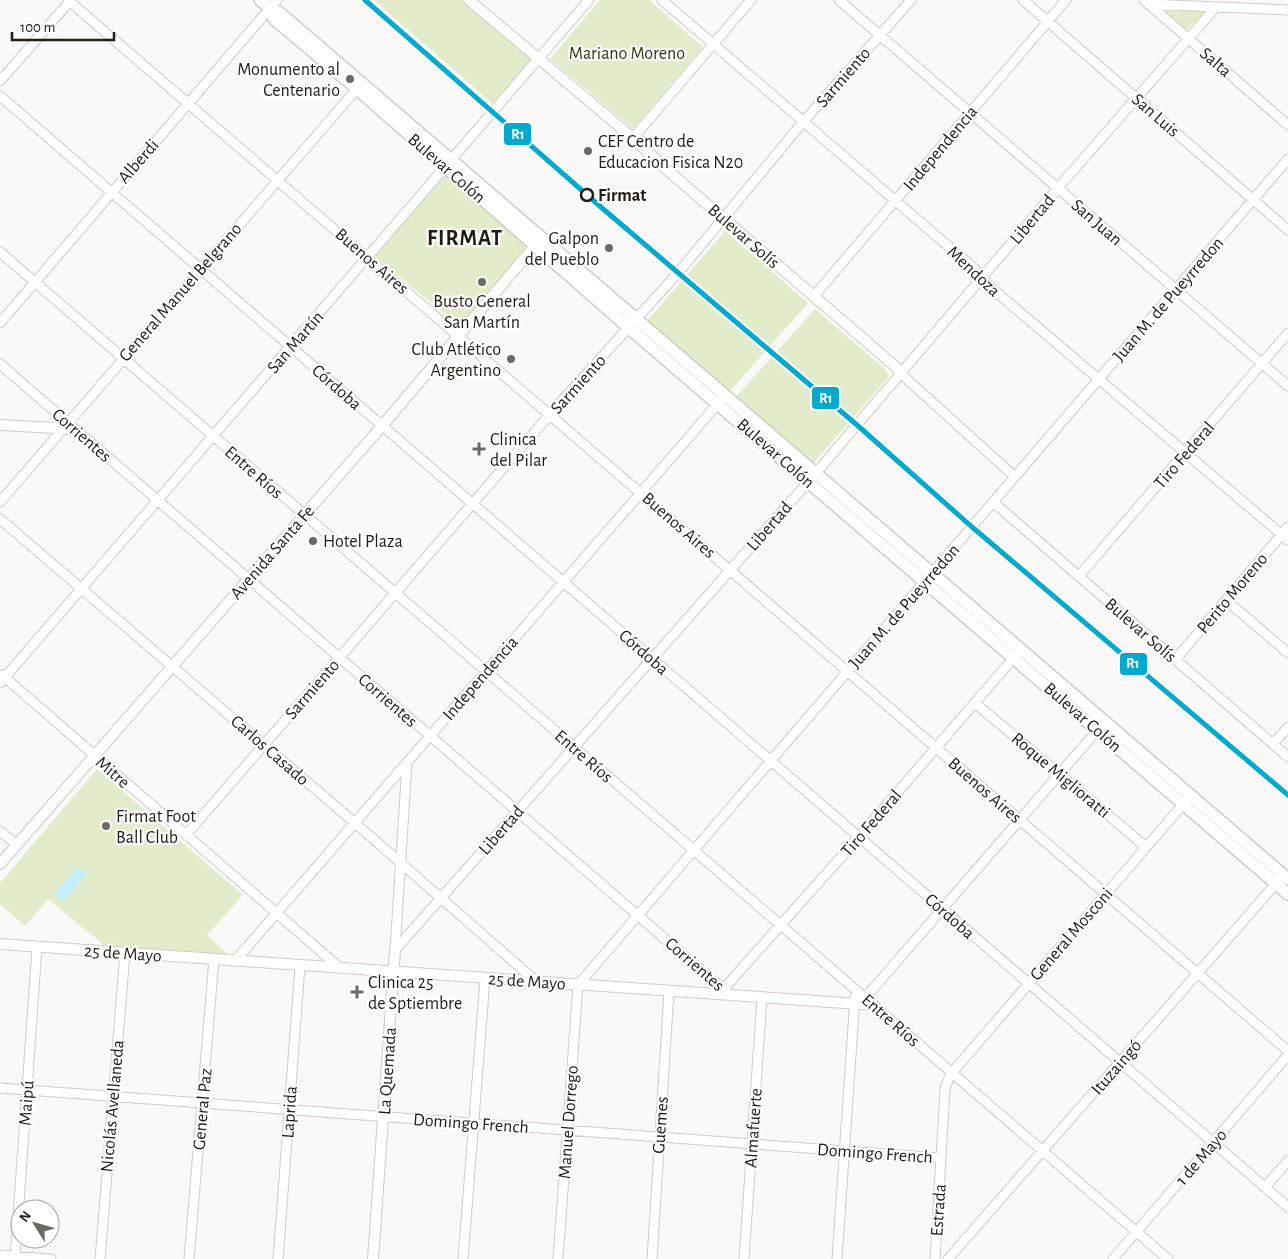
<svg xmlns="http://www.w3.org/2000/svg" width="1288" height="1259" viewBox="0 0 1288 1259" font-family="'Alegreya Sans',sans-serif">
<rect width="100%" height="100%" fill="#fbf9f7"/>
<!-- green -->
<path fill="#e2ebca" d="M 374,0 L 461,0 L 531,60 L 493,104 Z
M 600,0 L 649,0 L 703,47 L 633,129 L 550,59 Z
M 1162,10 L 1208,11 L 1185,31 Z
M 443,176 L 448,176 L 526,243 L 527,250 L 464,322 L 456,323 L 376,257 L 375,254 Z
M 725,231 L 808,303 L 729,392 L 647,321 Z
M 815,309 L 885,369 L 889,376 L 812,465 L 735,398 Z
M 97,769 L 243,895 L 207,935 L 229,955 L 184,952 L 180,956 L 175,951 L 104,945 L 48,899 L 25,926 L 0,904 L 0,883 Z"/>
<!-- water -->
<path fill="#c2effb" d="M 78,866 L 82,871 L 87,874 L 63,902 L 54,894 Z"/>
<g fill="none" stroke-linecap="round" stroke-linejoin="round">
<defs>
<path id="minor" d="M 68,0 L 1288,1051
M 662,0 L 976,270 L 988,285 L 1288,540
M 839,0 L 1288,386
M 1023,0 L 1288,230
M 1144,0 L 1288,125
M 1148,4 L 1288,10
M 0,81 L 71,0
M 0,96 L 1288,1207
M 633,138 L 751,0
M 0,252 L 1168,1259
M 814,296 L 1066,0
M 0,323 L 277,0
M 0,364 L 731,996
M 900,373 L 1015,477
M 0,502 L 361,84
M 993,502 L 1288,757
M 0,519 L 355,823 L 538,983
M 1079,576 L 1288,333
M 1226,600 L 1288,653
M 1175,660 L 1288,527
M 2,675 L 340,968
M 0,683 L 589,0
M 975,703 L 1146,847
M 1273,744 L 1288,727
M 0,831 L 17,845
M 186,835 L 550,414 L 678,273 L 803,122 L 911,0
M 395,950 L 816,473 L 1058,188 L 1216,7
M 395,950 L 407,763
M 235,961 L 722,399
M 720,993 L 859,837 L 1016,655
M 862,1000 L 865,998 L 1102,725
M 0,1088 L 941,1158
M 1265,1187 L 1288,1161
M 0,1255 L 51,1259
M 15,1259 L 37,947
M 100,1259 L 125,953
M 189,1259 L 214,959
M 278,1259 L 300,966
M 463,1259 L 485,979
M 558,1259 L 578,985 L 1288,159
M 652,1259 L 669,992
M 744,1259 L 762,998
M 837,1259 L 855,997
M 935,1259 L 945,1089 L 950,1075 L 1186,801
M 948,1259 L 1280,879
M 1113,1259 L 1288,1055"/>
<path id="tertiary" d="M 469,0 L 633,138 L 665,168 L 896,367 L 900,373
M 0,425 L 74,429
M 0,864 L 382,426 L 539,241
M 0,944 L 874,1005
M 373,1259 L 395,950"/>
<path id="secondary" d="M 260,0 L 270,8 L 280,13 L 1288,879
M 270,8 L 274,19 L 356,88 L 629,328 L 1288,894"/>
</defs>
<!-- minor casing -->
<use href="#minor" stroke="#d1cbc8" stroke-width="11"/>
<!-- tertiary casing -->
<use href="#tertiary" stroke="#d1cbc8" stroke-width="12"/>
<!-- secondary casing -->
<use href="#secondary" stroke="#d1cbc8" stroke-width="14"/>
<!-- minor -->
<use href="#minor" stroke="#fefefe" stroke-width="9"/>
<!-- tertiary -->
<use href="#tertiary" stroke="#fefefe" stroke-width="10"/>
<!-- secondary -->
<use href="#secondary" stroke="#fefefe" stroke-width="11"/>
<defs>
<path id="rail-1" d="M 365,0 L 602,208 L 857,425 L 972,527 L 1288,795"/>
</defs>
<!-- rail-1 casing -->
<use href="#rail-1" stroke="#fff" stroke-width="9"/>
<!-- rail-1 -->
<use href="#rail-1" stroke="#00a9ce" stroke-width="5"/>
</g>
<!-- markers -->
<g fill="#6e6863" stroke="#fff" stroke-width="2">
<circle cx="350" cy="79" r="5"/>
<circle cx="588" cy="151" r="5"/>
<circle cx="609" cy="248" r="5"/>
<circle cx="482" cy="282" r="5"/>
<circle cx="511" cy="359" r="5"/>
<path d="M476.5 441.5h5v5h5v5h-5v5h-5v-5h-5v-5h5z"/>
<circle cx="313" cy="541" r="5"/>
<circle cx="106" cy="826" r="5"/>
<path d="M354.5 984.5h5v5h5v5h-5v5h-5v-5h-5v-5h5z"/>
</g>
<circle fill="#fff" stroke="#221a14" stroke-width="2.5" cx="587" cy="195" r="6"/>
<g text-anchor="middle" stroke-width="4.5" stroke-linejoin="round" paint-order="stroke">
<!-- park labels -->
<g font-size="18" fill="#2e3a0b" stroke="#fff">
<text x="627" y="59">Mariano Moreno</text>
</g>
<!-- street labels -->
<g font-size="18" fill="#221a14" stroke="#fff">
<text transform="translate(1216 62) rotate(41)" y="6">Salta</text>
<text transform="translate(843 77) rotate(-49)" y="6">Sarmiento</text>
<text transform="translate(1156 115) rotate(41)" y="6">San Luis</text>
<text transform="translate(940 148) rotate(-50)" y="6">Independencia</text>
<text transform="translate(138 161) rotate(-49)" y="6">Alberdi</text>
<text transform="translate(447 168) rotate(41)" y="6">Bulevar Colón</text>
<text transform="translate(1032 219) rotate(-50)" y="6">Libertad</text>
<text transform="translate(1097 222) rotate(41)" y="6">San Juan</text>
<text transform="translate(744 236) rotate(41)" y="6">Bulevar Solís</text>
<text transform="translate(372 261) rotate(41)" y="6">Buenos Aires</text>
<text transform="translate(974 271) rotate(43)" y="6">Mendoza</text>
<text transform="translate(180 292) rotate(-49)" y="6">General Manuel Belgrano</text>
<text transform="translate(1168 299) rotate(-49)" y="6">Juan M. de Pueyrredon</text>
<text transform="translate(295 342) rotate(-49)" y="6">San Martín</text>
<text transform="translate(578 384) rotate(-48)" y="6">Sarmiento</text>
<text transform="translate(337 387) rotate(41)" y="6">Córdoba</text>
<text transform="translate(82 435) rotate(41)" y="6">Corrientes</text>
<text transform="translate(776 453) rotate(41)" y="6">Bulevar Colón</text>
<text transform="translate(1184 455) rotate(-49)" y="6">Tiro Federal</text>
<text transform="translate(254 472) rotate(41)" y="6">Entre Ríos</text>
<text transform="translate(679 525) rotate(41)" y="6">Buenos Aires</text>
<text transform="translate(769 526) rotate(-49)" y="6">Libertad</text>
<text transform="translate(272 552) rotate(-49)" y="6">Avenida Santa Fe</text>
<text transform="translate(1232 593) rotate(-50)" y="6">Perito Moreno</text>
<text transform="translate(904 606) rotate(-49)" y="6">Juan M. de Pueyrredon</text>
<text transform="translate(1141 630) rotate(41)" y="6">Bulevar Solís</text>
<text transform="translate(644 652) rotate(41)" y="6">Córdoba</text>
<text transform="translate(480 678) rotate(-49)" y="6">Independencia</text>
<text transform="translate(312 689) rotate(-49)" y="6">Sarmiento</text>
<text transform="translate(388 700) rotate(41)" y="6">Corrientes</text>
<text transform="translate(1083 717) rotate(41)" y="6">Bulevar Colón</text>
<text transform="translate(270 750) rotate(41)" y="6">Carlos Casado</text>
<text transform="translate(584 756) rotate(41)" y="6">Entre Ríos</text>
<text transform="translate(113 772) rotate(41)" y="6">Mitre</text>
<text transform="translate(1061 775) rotate(40)" y="6">Roque Miglioratti</text>
<text transform="translate(985 790) rotate(41)" y="6">Buenos Aires</text>
<text transform="translate(871 823) rotate(-49)" y="6">Tiro Federal</text>
<text transform="translate(501 830) rotate(-49)" y="6">Libertad</text>
<text transform="translate(950 916) rotate(41)" y="6">Córdoba</text>
<text transform="translate(1071 934) rotate(-49)" y="6">General Mosconi</text>
<text transform="translate(123 953) rotate(4)" y="6">25 de Mayo</text>
<text transform="translate(695 964) rotate(41)" y="6">Corrientes</text>
<text transform="translate(527 981) rotate(4)" y="6">25 de Mayo</text>
<text transform="translate(891 1020) rotate(41)" y="6">Entre Ríos</text>
<text transform="translate(1116 1067) rotate(-49)" y="6">Ituzaingó</text>
<text transform="translate(387 1071) rotate(-86)" y="6">La Quemada</text>
<text transform="translate(26 1103) rotate(-86)" y="6">Maipú</text>
<text transform="translate(112 1106) rotate(-85)" y="6">Nicolás Avellaneda</text>
<text transform="translate(202 1109) rotate(-85)" y="6">General Paz</text>
<text transform="translate(289 1112) rotate(-86)" y="6">Laprida</text>
<text transform="translate(568 1122) rotate(-86)" y="6">Manuel Dorrego</text>
<text transform="translate(471 1123) rotate(4)" y="6">Domingo French</text>
<text transform="translate(660 1125) rotate(-86)" y="6">Guemes</text>
<text transform="translate(753 1128) rotate(-86)" y="6">Almafuerte</text>
<text transform="translate(875 1153) rotate(4)" y="6">Domingo French</text>
<text transform="translate(1201 1157) rotate(-49)" y="6">1 de Mayo</text>
<text transform="translate(938 1210) rotate(-86)" y="6">Estrada</text>
</g>
<!-- poi labels -->
<g font-size="18" fill="#221a14" stroke="#fff" text-anchor="start">
<text x="340" y="75" text-anchor="end">Monumento al<tspan x="340" dy="21">Centenario</tspan></text>
<text x="598" y="147">CEF Centro de<tspan x="598" dy="21">Educacion Fisica N20</tspan></text>
<text x="599" y="244" text-anchor="end">Galpon<tspan x="599" dy="21">del Pueblo</tspan></text>
<text x="482" y="307" text-anchor="middle">Busto General<tspan x="482" dy="21">San Martín</tspan></text>
<text x="501" y="355" text-anchor="end">Club Atlético<tspan x="501" dy="21">Argentino</tspan></text>
<text x="490" y="445">Clinica<tspan x="490" dy="21">del Pilar</tspan></text>
<text x="323" y="547">Hotel Plaza</text>
<text x="116" y="822">Firmat Foot<tspan x="116" dy="21">Ball Club</tspan></text>
<text x="368" y="988">Clinica 25<tspan x="368" dy="21">de Sptiembre</tspan></text>
</g>
<!-- stop labels -->
<g font-size="18" font-weight="bold" fill="#221a14" stroke="#fff" text-anchor="start">
<text x="598" y="201">Firmat</text>
</g>
<!-- district labels -->
<g font-size="22" font-weight="bold" letter-spacing="1" fill="#221a14" stroke="#fff">
<text x="465" y="245">FIRMAT</text>
</g>
</g>
<g stroke="#fff" stroke-width="2">
<rect x="503" y="122" width="29" height="24" rx="5" fill="#00a9ce"/>
<rect x="811" y="386" width="29" height="24" rx="5" fill="#00a9ce"/>
<rect x="1119" y="652" width="29" height="24" rx="5" fill="#00a9ce"/>
</g>
<g font-size="14" text-anchor="middle" font-weight="bold" fill="#fff">
<text x="518" y="139">R1</text>
<text x="826" y="403">R1</text>
<text x="1133" y="668">R1</text>
</g>
<!-- north arrow -->
<g transform="translate(35 1224) rotate(307)"><circle r="24" fill="#ffffff" stroke="#a7a3a1"/>
<path d="M0-4L9 19L0 12L-9 19Z" fill="#6e6863"/>
<text y="-8" font-size="14" font-weight="bold" text-anchor="middle" fill="#221a14">N</text>
</g>
<!-- scale -->
<path d="M12 32v8h102v-8" fill="none" stroke="#221a14" stroke-width="2.5"/>
<text x="20" y="32" font-size="15" fill="#221a14" stroke="#ffffff" stroke-width="4" paint-order="stroke">100 m</text>
</svg>
